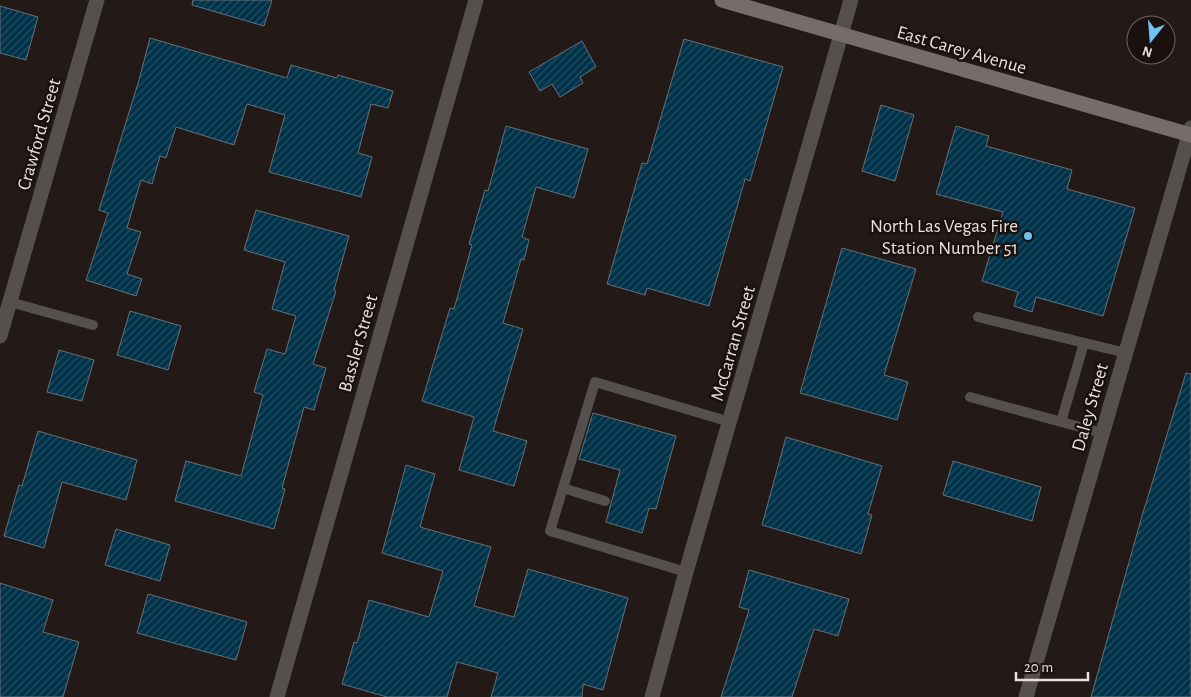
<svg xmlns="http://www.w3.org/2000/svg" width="1191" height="697" viewBox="0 0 1191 697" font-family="'Alegreya Sans',sans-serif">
<defs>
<pattern id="building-hatch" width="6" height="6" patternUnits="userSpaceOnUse" patternTransform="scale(1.25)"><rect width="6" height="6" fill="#00324a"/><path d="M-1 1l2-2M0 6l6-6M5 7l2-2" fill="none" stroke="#254f64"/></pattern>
</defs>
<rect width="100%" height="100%" fill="#231916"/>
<!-- building -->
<path fill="url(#building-hatch)" stroke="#667178" d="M 193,0 L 272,0 L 264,26 L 192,5 Z
M 0,6 L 38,17 L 26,60 L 0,53 Z
M 150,38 L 287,78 L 291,65 L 337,78 L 338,75 L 393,91 L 388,108 L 371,104 L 358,153 L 372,157 L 361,197 L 269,172 L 285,115 L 247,104 L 234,145 L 176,127 L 166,158 L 160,156 L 152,184 L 141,180 L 127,228 L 141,232 L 127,274 L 142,279 L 136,296 L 86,280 L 108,213 L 99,210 L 139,80 Z
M 684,39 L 783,67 L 750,181 L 745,179 L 709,306 L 647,288 L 645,295 L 607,284 L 642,163 L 647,164 Z
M 582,41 L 596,67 L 580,77 L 583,83 L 560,97 L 552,84 L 540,91 L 529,72 Z
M 881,105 L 914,115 L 895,181 L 862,171 Z
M 506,126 L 588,149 L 574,198 L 536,187 L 522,237 L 529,240 L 524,260 L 521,259 L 503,323 L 523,329 L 493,431 L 527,441 L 514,486 L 459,470 L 474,417 L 422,401 L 450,308 L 454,309 L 472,245 L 469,244 L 485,190 L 488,191 Z
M 956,126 L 989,136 L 986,146 L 1072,170 L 1067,189 L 1135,208 L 1103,316 L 1036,297 L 1032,312 L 1014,306 L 1018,292 L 982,281 L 1003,212 L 936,194 Z
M 256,210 L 349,236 L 334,290 L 336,291 L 313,364 L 326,368 L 314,410 L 304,407 L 282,488 L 285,489 L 274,529 L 175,501 L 186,461 L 241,476 L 263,395 L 254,392 L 267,349 L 285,354 L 296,316 L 272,309 L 285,262 L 244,250 Z
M 842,248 L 916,269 L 884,375 L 908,382 L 897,420 L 800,393 Z
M 130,311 L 181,326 L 168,370 L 117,355 Z
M 59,350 L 94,360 L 82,401 L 47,392 Z
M 1186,373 L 1191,374 L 1191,697 L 1091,697 L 1142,516 Z
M 593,413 L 676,436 L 656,509 L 649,508 L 642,533 L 606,522 L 620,470 L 579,459 Z
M 38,431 L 137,460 L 126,500 L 62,482 L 44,548 L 4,536 L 19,485 L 22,486 Z
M 786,437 L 882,466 L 868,514 L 872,515 L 861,554 L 762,525 Z
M 953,461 L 1041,487 L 1032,521 L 943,495 Z
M 406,465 L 435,474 L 420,527 L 491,547 L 474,606 L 514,617 L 528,569 L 628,598 L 603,690 L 583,684 L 582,697 L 491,697 L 498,673 L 457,662 L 447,697 L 387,697 L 342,684 L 354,642 L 357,643 L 369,600 L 429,617 L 443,571 L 382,553 Z
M 116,529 L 170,545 L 160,581 L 105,565 Z
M 749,570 L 849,599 L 838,636 L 814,629 L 792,697 L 721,697 L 749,610 L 739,607 Z
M 0,583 L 53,600 L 43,632 L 79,642 L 63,697 L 0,697 Z
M 148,594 L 247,622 L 236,660 L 137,633 Z"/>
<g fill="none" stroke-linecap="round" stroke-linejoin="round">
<!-- lane -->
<path stroke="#55504e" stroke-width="10" d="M 10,302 L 93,325
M 978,317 L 1126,353
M 970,397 L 1102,433
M 1061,422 L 1084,343
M 563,488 L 605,501
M 686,572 L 550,531 L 595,382 L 730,422"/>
<!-- street -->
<path stroke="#55504e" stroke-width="15" d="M 0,336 L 97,0
M 277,697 L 476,0
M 652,697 L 686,572 L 851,0
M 1026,697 L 1191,128"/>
<!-- secondary -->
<path stroke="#766d6b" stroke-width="15" d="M 722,0 L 1191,135"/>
</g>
<!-- markers -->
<circle fill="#6ec2f4" stroke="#1a100e" stroke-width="2" cx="1028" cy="236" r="5"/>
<g text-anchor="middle" stroke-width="5" stroke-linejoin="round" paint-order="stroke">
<!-- street labels -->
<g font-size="19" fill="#e7e0de" stroke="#1a100e">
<text transform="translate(962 49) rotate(16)" y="7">East Carey Avenue</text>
<text transform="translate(38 134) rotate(-74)" y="7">Crawford Street</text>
<text transform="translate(357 343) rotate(-74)" y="7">Bassler Street</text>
<text transform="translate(732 343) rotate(-74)" y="7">McCarran Street</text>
<text transform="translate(1089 407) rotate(-74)" y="7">Daley Street</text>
</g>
<!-- poi labels -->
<g font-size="19" fill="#e7e0de" stroke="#1a100e" text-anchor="end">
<text x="1018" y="232">North Las Vegas Fire<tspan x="1018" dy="22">Station Number 51</tspan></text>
</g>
</g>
<!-- north arrow -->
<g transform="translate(1151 40) rotate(197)"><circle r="24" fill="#1a100e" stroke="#6c6361"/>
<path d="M0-4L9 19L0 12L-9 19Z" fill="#6ec2f4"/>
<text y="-8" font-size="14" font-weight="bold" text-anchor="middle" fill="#e7e0de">N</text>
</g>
<!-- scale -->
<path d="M1016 672v8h72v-8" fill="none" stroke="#e7e0de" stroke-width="2.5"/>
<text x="1024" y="672" font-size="15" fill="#e7e0de" stroke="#1a100e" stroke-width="4" paint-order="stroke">20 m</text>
</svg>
